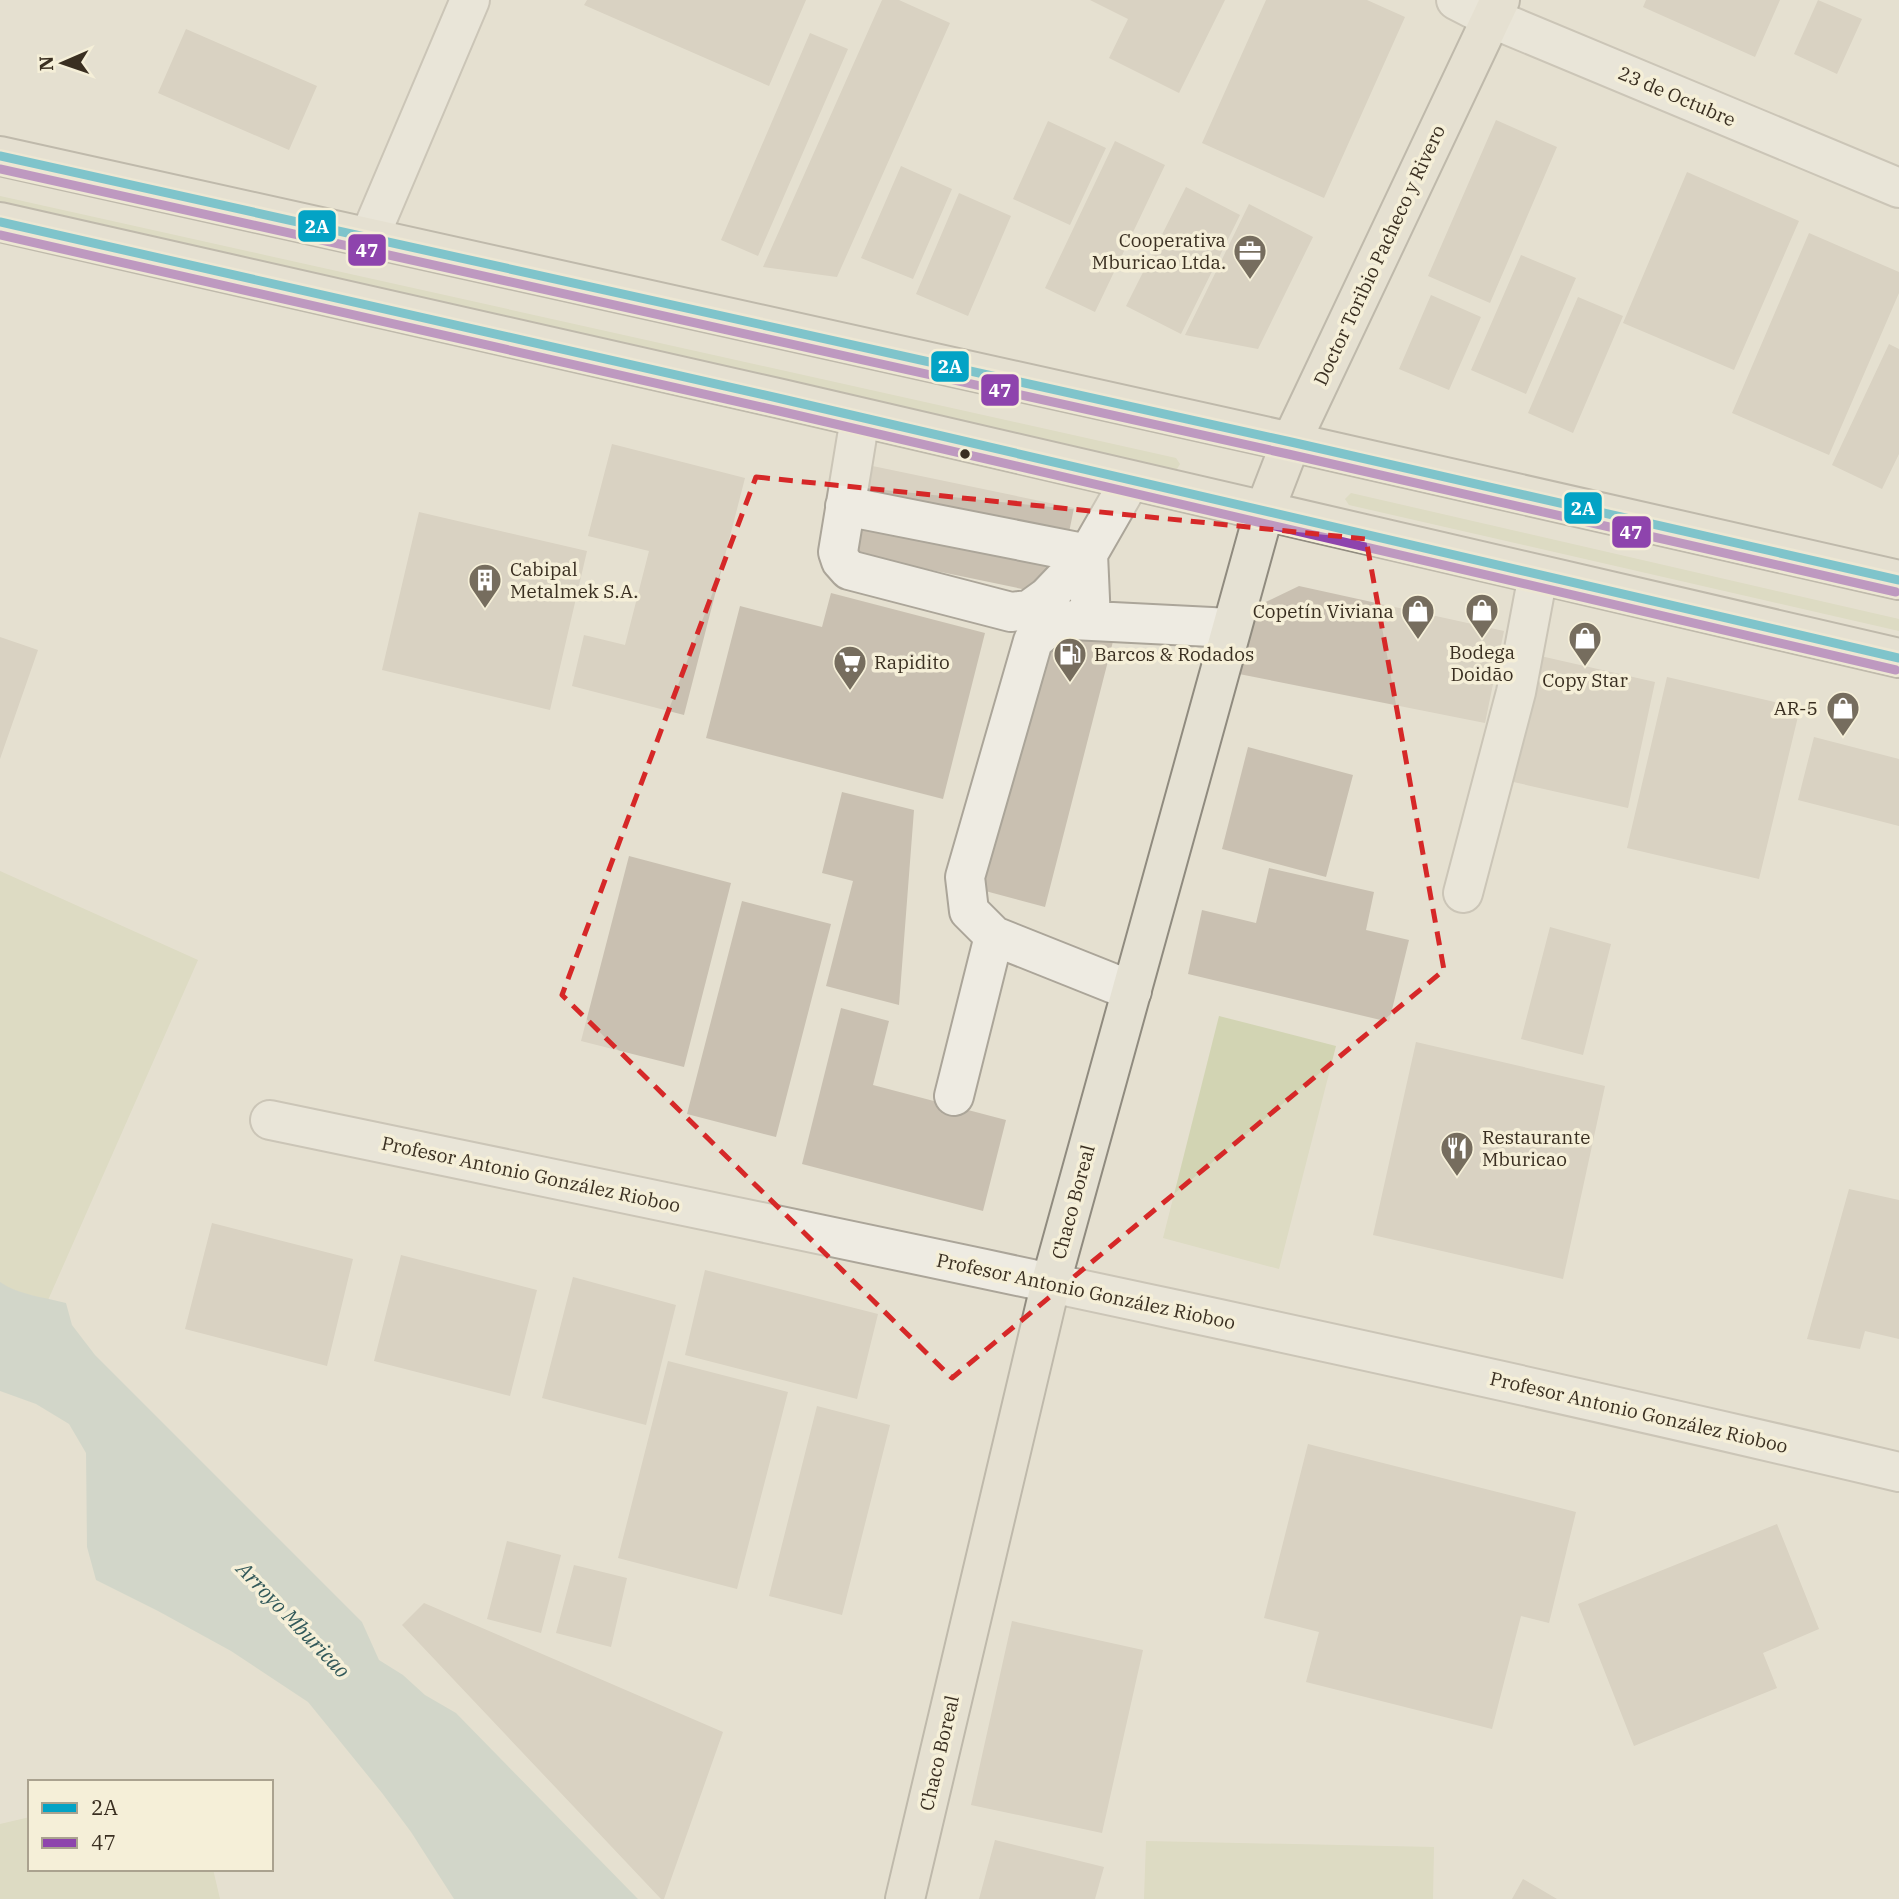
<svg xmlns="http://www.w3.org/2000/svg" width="1899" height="1899" viewBox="0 0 1899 1899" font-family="'IBM Plex Serif',serif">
<rect width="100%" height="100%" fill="#e5e0d0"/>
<!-- green -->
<path fill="#d2d4b3" d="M 0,196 L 1176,458 L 1180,464 L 1177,469 L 1174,470 L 0,208 Z
M 1351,493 L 1899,619 L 1899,631 L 1349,505 L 1345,499 Z
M 0,871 L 198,960 L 41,1316 L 0,1297 Z
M 1219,1016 L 1336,1046 L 1279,1269 L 1163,1238 Z
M 30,1817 L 30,1869 L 213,1869 L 220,1899 L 0,1899 L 0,1824 Z
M 1146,1841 L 1434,1847 L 1433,1899 L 1144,1899 Z"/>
<!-- water -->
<path fill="#bbcbc2" d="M 0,1282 C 19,1295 44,1297 66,1303 L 72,1325 L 95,1355 L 362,1622 L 379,1660 L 403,1675 L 425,1695 L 456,1713 L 638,1899 L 454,1899 L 411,1832 L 382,1793 L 308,1702 L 231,1651 L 158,1611 L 96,1580 L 87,1547 L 86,1453 L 69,1424 L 36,1404 L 0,1391 Z"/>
<!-- building -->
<path fill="#c9c0b1" d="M 587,0 L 806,0 L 769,86 L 584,5 Z
M 882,0 L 899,0 L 950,23 L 837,277 L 763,267 Z
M 1090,0 L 1225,0 L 1179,93 L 1109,58 L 1128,19 Z
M 1266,0 L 1367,0 L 1405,17 L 1324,198 L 1202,143 Z
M 1646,0 L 1780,0 L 1755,57 L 1643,7 Z
M 1818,0 L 1862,19 L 1837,74 L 1794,54 Z
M 186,29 L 317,86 L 289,150 L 158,93 Z
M 810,33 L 848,49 L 758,256 L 721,240 Z
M 1496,120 L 1557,147 L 1490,303 L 1428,276 Z
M 1048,121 L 1106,148 L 1070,225 L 1013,199 Z
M 1115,141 L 1165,165 L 1095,312 L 1045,288 Z
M 901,166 L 952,189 L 913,279 L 861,258 Z
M 1687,172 L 1799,221 L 1734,370 L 1623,323 Z
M 1186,187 L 1240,215 L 1181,334 L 1126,306 Z
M 959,193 L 1011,216 L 968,316 L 916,294 Z
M 1249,204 L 1313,237 L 1258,349 L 1185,335 Z
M 1809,233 L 1899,272 L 1899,293 L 1829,455 L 1732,413 Z
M 1521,255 L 1576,278 L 1526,394 L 1471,370 Z
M 1431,295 L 1481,317 L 1449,390 L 1399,369 Z
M 1578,297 L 1623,316 L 1573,433 L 1528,413 Z
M 1889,344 L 1899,349 L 1899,454 L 1882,489 L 1832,465 Z
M 612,444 L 745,478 L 684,715 L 572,686 L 584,635 L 625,645 L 649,551 L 588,536 Z
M 858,463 L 1074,508 L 1056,596 L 840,551 Z
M 419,512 L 587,551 L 550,710 L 382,670 Z
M 1299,586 L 1504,631 L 1485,723 L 1239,674 L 1251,609 Z
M 831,593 L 985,633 L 943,799 L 706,738 L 740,606 L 822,627 Z
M 1037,597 L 1119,618 L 1045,907 L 963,885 Z
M 0,637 L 38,650 L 0,759 Z
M 1536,655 L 1655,682 L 1628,808 L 1509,781 Z
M 1667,677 L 1800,708 L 1759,879 L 1627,848 Z
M 1814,737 L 1899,759 L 1899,826 L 1798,800 Z
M 1248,747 L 1353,775 L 1326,877 L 1222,849 Z
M 842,792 L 914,810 L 899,1005 L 826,986 L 853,881 L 822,873 Z
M 629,856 L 731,883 L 684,1067 L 581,1041 Z
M 1269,868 L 1374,892 L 1366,930 L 1409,940 L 1389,1022 L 1188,974 L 1202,910 L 1256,923 Z
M 742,901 L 831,924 L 776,1137 L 687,1114 Z
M 1550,927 L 1611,944 L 1583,1055 L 1521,1039 Z
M 841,1008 L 889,1021 L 873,1085 L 1006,1120 L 983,1211 L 802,1164 Z
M 1416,1042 L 1605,1086 L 1563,1279 L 1373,1235 Z
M 1849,1189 L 1899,1200 L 1899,1339 L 1865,1331 L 1860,1349 L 1807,1339 Z
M 212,1223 L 353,1259 L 327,1366 L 185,1329 Z
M 401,1255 L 537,1290 L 510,1396 L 374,1361 Z
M 705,1270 L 878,1314 L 857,1399 L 685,1355 Z
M 573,1277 L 676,1305 L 646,1425 L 542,1398 Z
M 668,1361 L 788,1392 L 737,1589 L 618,1558 Z
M 817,1406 L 890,1425 L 842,1615 L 769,1596 Z
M 1308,1444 L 1576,1512 L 1549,1623 L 1521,1616 L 1492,1729 L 1306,1682 L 1319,1632 L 1264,1618 Z
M 1777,1524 L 1819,1629 L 1763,1653 L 1777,1688 L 1634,1746 L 1578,1604 Z
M 507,1541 L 561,1555 L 541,1633 L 487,1619 Z
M 574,1565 L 627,1578 L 611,1647 L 556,1633 Z
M 424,1603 L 723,1732 L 664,1899 L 661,1899 L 402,1625 Z
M 1012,1621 L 1143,1650 L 1102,1833 L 971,1805 Z
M 995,1840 L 1104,1867 L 1095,1899 L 979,1899 Z
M 1523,1879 L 1557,1899 L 1512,1899 Z"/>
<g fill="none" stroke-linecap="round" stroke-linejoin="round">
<defs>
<path id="minor" d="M 1456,0 L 1491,18 L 1899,188
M 369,238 L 470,0
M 860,418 L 838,552 L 841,561 L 849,570 L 1011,612 L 1029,610 L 1047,597 L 1088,554 L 1130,481
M 845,506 L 1088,554 L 1091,621
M 1463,893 L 1516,692 L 1538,575
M 1132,991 L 994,936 L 969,911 L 965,877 L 1033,641 L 1050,626 L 1073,620 L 1231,628
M 954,1096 L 994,936
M 270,1120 C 814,1233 1358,1344 1899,1472"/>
<path id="major" d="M 0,156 L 1291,442 L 1899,580
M 0,222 L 782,399 L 1899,658
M 905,1899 L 1051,1282 L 1264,512 L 1291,442 L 1500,0"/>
</defs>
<!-- minor casing -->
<use href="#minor" stroke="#aba599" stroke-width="42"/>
<!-- major casing -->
<use href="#major" stroke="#908b7f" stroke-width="42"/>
<!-- minor -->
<use href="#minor" stroke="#eeebe2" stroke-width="38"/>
<!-- major -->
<use href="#major" stroke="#e5e1d3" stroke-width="38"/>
<defs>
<path id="bus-1" d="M 0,156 L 1291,442 L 1899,580
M 0,222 L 782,399 L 1899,658"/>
<path id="bus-2" d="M 0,169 L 1288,454 L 1896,592
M 0,235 L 779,411 L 1896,670"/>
</defs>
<!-- bus-1 casing -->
<use href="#bus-1" stroke="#f5efd8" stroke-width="14"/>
<!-- bus-2 casing -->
<use href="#bus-2" stroke="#f5efd8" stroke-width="14"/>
<!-- bus-1 -->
<use href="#bus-1" stroke="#03a3c5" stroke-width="9"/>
<!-- bus-2 -->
<use href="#bus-2" stroke="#8e44ad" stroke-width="9"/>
</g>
<!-- marked area -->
<path d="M0 0H1899V1899H0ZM 756,477 L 1366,539 L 1444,970 L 952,1378 L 562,995 Z" fill="#e5e0d0" fill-opacity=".55" fill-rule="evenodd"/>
<path fill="none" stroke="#d62828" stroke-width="5" stroke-dasharray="14 9" stroke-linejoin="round" d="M 756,477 L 1366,539 L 1444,970 L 952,1378 L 562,995 Z"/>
<!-- icons -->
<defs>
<symbol id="office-pin" viewBox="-11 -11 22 30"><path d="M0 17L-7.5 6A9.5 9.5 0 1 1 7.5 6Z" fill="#766d5e" stroke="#f5efd8"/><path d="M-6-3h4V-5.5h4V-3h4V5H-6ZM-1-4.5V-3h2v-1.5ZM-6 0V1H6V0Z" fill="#fff"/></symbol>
<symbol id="building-pin" viewBox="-11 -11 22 30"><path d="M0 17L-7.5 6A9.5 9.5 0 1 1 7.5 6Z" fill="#766d5e" stroke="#f5efd8"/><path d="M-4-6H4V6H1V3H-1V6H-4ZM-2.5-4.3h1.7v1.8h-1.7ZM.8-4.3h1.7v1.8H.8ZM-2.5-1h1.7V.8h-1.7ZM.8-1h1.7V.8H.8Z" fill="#fff"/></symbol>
<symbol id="shop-pin" viewBox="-11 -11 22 30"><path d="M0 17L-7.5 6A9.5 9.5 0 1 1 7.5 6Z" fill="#766d5e" stroke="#f5efd8"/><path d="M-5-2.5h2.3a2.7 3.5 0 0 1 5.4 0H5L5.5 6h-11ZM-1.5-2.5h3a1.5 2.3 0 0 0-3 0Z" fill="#fff"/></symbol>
<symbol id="fuel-pin" viewBox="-11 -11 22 30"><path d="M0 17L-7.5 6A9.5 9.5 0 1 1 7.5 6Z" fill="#766d5e" stroke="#f5efd8"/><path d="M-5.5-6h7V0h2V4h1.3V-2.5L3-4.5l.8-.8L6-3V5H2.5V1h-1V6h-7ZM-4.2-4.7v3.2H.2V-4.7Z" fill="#fff"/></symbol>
<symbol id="supermarket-pin" viewBox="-11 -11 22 30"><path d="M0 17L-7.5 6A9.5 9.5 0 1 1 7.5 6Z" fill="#766d5e" stroke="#f5efd8"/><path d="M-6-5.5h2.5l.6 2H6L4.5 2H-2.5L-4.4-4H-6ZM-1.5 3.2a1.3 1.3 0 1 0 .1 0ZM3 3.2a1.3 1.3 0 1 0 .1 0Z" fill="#fff"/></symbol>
<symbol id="restaurant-pin" viewBox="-11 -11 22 30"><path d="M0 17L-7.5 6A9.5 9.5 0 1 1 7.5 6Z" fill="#766d5e" stroke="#f5efd8"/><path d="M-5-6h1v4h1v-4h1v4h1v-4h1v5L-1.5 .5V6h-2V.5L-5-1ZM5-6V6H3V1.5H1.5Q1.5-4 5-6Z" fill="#fff"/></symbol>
</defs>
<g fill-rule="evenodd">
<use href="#office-pin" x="1231" y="232" width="38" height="52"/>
<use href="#building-pin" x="466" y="561" width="38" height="52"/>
<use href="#shop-pin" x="1463" y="591" width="38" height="52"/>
<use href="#shop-pin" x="1399" y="592" width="38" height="52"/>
<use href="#shop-pin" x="1566" y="619" width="38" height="52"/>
<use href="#fuel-pin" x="1051" y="635" width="38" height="52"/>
<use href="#supermarket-pin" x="831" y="643" width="38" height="52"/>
<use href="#shop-pin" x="1824" y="689" width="38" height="52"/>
<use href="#restaurant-pin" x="1438" y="1129" width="38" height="52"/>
</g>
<!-- markers -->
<circle fill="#3a2f21" stroke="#f5efd8" stroke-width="2.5" cx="965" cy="454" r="6"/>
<g text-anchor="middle" stroke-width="7" stroke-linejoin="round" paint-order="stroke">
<!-- street labels -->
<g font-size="19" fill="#3a2f21" stroke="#f5efd8">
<text transform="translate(1677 96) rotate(23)" y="7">23 de Octubre</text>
<text transform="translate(1379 255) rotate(-65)" y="7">Doctor Toribio Pacheco y Rivero</text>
<text transform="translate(531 1174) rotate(12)" y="7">Profesor Antonio González Rioboo</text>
<text transform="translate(1073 1202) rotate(-75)" y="7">Chaco Boreal</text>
<text transform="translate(1086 1291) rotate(12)" y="7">Profesor Antonio González Rioboo</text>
<text transform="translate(1639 1412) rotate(13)" y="7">Profesor Antonio González Rioboo</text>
<text transform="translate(939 1753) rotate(-77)" y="7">Chaco Boreal</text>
</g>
<!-- poi labels -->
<g font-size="19" fill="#3a2f21" stroke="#f5efd8" text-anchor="start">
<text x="1226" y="247" text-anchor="end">Cooperativa<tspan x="1226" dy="22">Mburicao Ltda.</tspan></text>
<text x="510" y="576">Cabipal<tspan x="510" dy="22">Metalmek S.A.</tspan></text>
<text x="1394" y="618" text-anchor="end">Copetín Viviana</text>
<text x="1482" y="659" text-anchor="middle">Bodega<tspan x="1482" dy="22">Doidão</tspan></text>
<text x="1094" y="661">Barcos &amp; Rodados</text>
<text x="874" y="669">Rapidito</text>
<text x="1585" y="687" text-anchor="middle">Copy Star</text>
<text x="1818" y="715" text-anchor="end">AR-5</text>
<text x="1482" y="1144">Restaurante<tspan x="1482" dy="22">Mburicao</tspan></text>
</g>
<!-- water labels -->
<g font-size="21" font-style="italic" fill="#315859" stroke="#f5efd8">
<text transform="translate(293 1620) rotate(46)" y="7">Arroyo Mburicao</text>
</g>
</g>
<g stroke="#f5efd8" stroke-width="2.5">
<rect x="297" y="209" width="40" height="34" rx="7" fill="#03a3c5"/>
<rect x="347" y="233" width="40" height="34" rx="7" fill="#8e44ad"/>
<rect x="930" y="350" width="40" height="33" rx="7" fill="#03a3c5"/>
<rect x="980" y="373" width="40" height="34" rx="7" fill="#8e44ad"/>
<rect x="1563" y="491" width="40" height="34" rx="7" fill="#03a3c5"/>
<rect x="1611" y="515" width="41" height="34" rx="7" fill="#8e44ad"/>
</g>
<g font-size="19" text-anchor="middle" font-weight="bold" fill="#fff">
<text x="317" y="233">2A</text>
<text x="367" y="257">47</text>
<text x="950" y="373">2A</text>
<text x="1000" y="397">47</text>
<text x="1583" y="515">2A</text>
<text x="1631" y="539">47</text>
</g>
<!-- legend -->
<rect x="28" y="1780" width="245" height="91" fill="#f5efd8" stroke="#aaa28f" stroke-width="2"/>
<rect x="42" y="1803" width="35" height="10" fill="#03a3c5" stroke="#aaa28f" stroke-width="2"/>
<text x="91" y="1815" font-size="21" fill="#3a2f21">2A</text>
<rect x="42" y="1838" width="35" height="10" fill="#8e44ad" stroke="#aaa28f" stroke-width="2"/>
<text x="91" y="1850" font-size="21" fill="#3a2f21">47</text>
<!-- north arrow -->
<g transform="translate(63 63) rotate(268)" stroke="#f5efd8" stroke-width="5" paint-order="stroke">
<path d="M0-5L12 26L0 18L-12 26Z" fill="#3a2f21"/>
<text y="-10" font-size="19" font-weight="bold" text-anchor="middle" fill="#3a2f21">N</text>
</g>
</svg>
